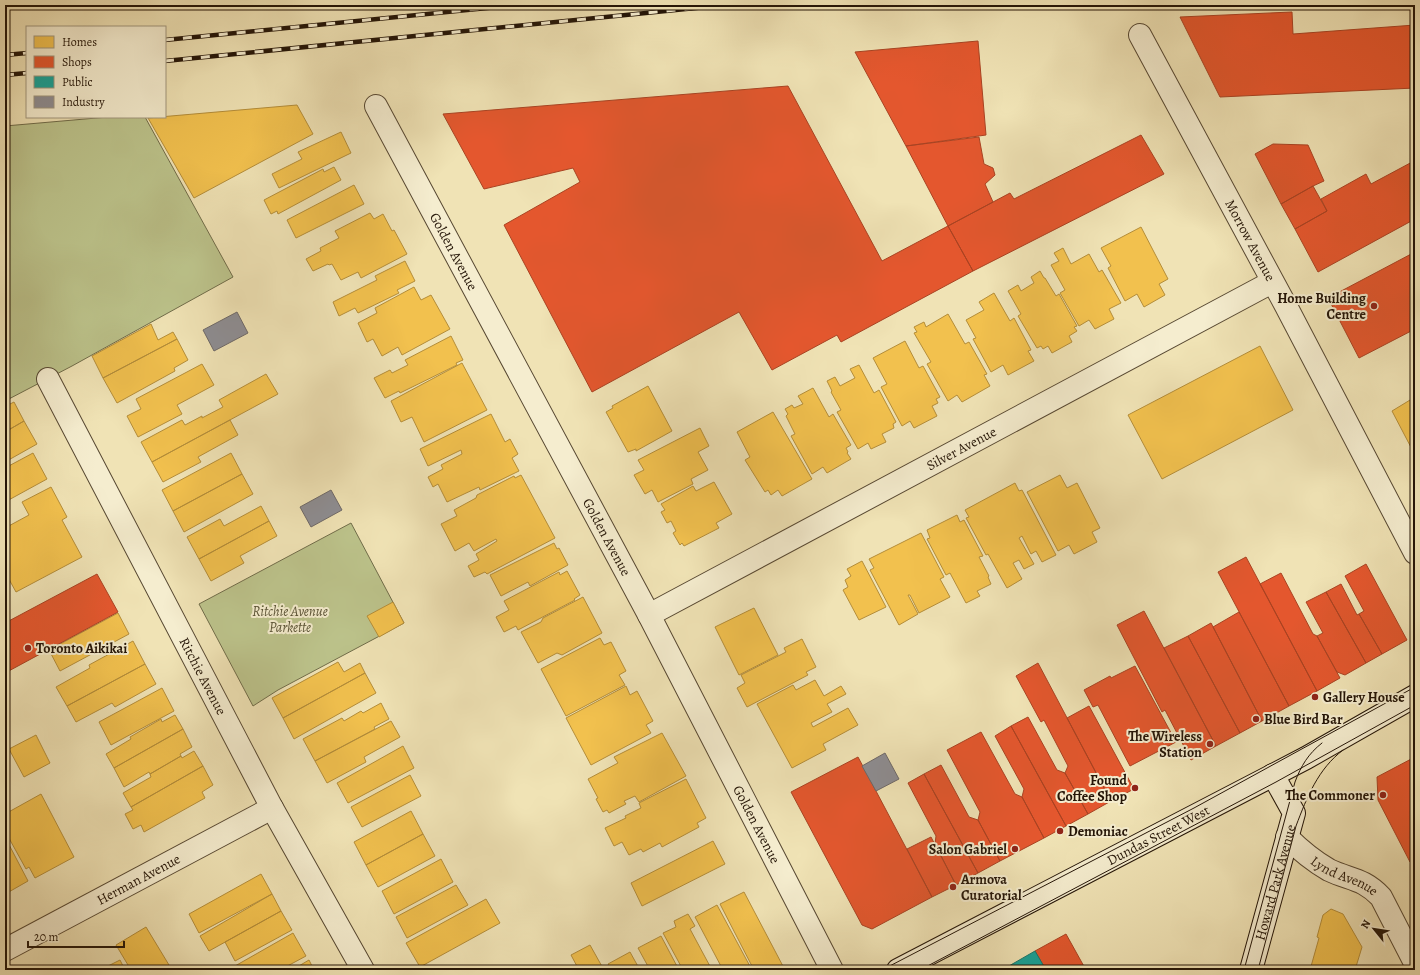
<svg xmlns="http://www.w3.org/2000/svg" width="1420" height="975" viewBox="0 0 1420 975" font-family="Alegreya,serif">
<rect width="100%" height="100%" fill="#f0e3b5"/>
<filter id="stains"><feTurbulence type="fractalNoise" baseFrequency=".005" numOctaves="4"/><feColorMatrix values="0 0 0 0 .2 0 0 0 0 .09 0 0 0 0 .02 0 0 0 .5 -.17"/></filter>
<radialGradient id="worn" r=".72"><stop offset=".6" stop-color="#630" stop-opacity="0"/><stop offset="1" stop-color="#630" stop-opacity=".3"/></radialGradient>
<!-- green -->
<path fill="#bcc38b" stroke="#706c49" d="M 108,117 L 145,117 L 233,277 L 72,366 L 5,401 L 5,126 Z
M 351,523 L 404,623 L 278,690 L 253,706 L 199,604 Z"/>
<!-- homes -->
<path fill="#f2c14e" stroke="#b48d39" d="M 297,105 L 313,134 L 194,198 L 148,118 Z
M 341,132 L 351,153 L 279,188 L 272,174 L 302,159 L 298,152 Z
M 334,167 L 341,180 L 278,214 L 277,211 L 271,214 L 264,200 L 323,169 L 324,172 Z
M 354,185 L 364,204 L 296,238 L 287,220 Z
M 370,213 L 374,219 L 383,214 L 392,231 L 394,230 L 407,254 L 361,278 L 358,272 L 341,280 L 332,264 L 329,265 L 328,264 L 313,271 L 306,259 L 321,251 L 320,248 L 339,238 L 335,231 Z
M 1141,227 L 1168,279 L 1159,284 L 1165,295 L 1144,307 L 1137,294 L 1125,301 L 1108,268 L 1111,266 L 1101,248 Z
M 1063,248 L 1071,264 L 1089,254 L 1099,272 L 1102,270 L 1121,303 L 1109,309 L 1114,319 L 1095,329 L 1089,320 L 1079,326 L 1060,293 L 1065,290 L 1051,265 L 1059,261 L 1054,253 Z
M 405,261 L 415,281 L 397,290 L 399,293 L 358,313 L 355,308 L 339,316 L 333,302 L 377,280 L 375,276 Z
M 1040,271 L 1044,278 L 1045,278 L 1056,296 L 1059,294 L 1077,326 L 1074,327 L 1077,331 L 1069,336 L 1072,342 L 1052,353 L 1048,346 L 1043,349 L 1041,346 L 1037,348 L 1018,316 L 1021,314 L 1008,291 L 1018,285 L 1021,291 L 1034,283 L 1031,277 Z
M 414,287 L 421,300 L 431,295 L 450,329 L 402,355 L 398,347 L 382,356 L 373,339 L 367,342 L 358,323 L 377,313 L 375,308 Z
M 994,293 L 1010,321 L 1014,318 L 1031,350 L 1028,351 L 1034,361 L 1008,375 L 1003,365 L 991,372 L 973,339 L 976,338 L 966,320 L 984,310 L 979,302 Z
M 948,314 L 965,344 L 969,342 L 987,374 L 984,375 L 990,386 L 962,402 L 957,395 L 948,401 L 927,364 L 931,362 L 914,333 L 917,332 L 914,327 L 924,322 L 926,327 Z
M 151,324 L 158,340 L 173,332 L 177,339 L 103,378 L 92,356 Z
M 451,336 L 463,360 L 456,363 L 457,365 L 400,393 L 399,391 L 385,398 L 374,378 L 390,370 L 392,373 L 408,365 L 405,360 Z
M 177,339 L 188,360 L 174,368 L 175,371 L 117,403 L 103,378 Z
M 905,341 L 919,368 L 923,366 L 940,397 L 936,399 L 938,403 L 932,406 L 937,416 L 914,428 L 910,421 L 902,426 L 881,387 L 887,384 L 873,358 Z
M 1260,346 L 1293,410 L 1162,479 L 1128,415 Z
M 462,363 L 487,410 L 424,442 L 412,417 L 401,422 L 391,401 Z
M 202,364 L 214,385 L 177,405 L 182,414 L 138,437 L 127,416 L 141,409 L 136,399 Z
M 859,365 L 874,393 L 879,390 L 896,422 L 893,424 L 894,428 L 882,434 L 886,442 L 871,449 L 868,443 L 858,449 L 837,412 L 841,410 L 831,392 L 832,391 L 827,381 L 835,377 L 840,386 L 855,378 L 850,369 Z
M 266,374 L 278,394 L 152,462 L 141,442 L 182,420 L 185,425 L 202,416 L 202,418 L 223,407 L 219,400 Z
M 648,386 L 672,431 L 636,451 L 636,449 L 628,452 L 606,412 L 613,408 L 612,406 Z
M 813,388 L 829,417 L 833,414 L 851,445 L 846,448 L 848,452 L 847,453 L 851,459 L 827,473 L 823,467 L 812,474 L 791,436 L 795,434 L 786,416 L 788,414 L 785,409 L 792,405 L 794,408 L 803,404 L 798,396 Z
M 1415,397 L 1415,455 L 1392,411 Z
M 14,402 L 24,421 L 5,432 L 5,404 L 6,406 Z
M 773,412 L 812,479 L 782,496 L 778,490 L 771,495 L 768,490 L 765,492 L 745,460 L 750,457 L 737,432 Z
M 491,414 L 505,442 L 510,439 L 518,454 L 512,458 L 519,471 L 480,490 L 479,487 L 447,502 L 438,484 L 433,487 L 428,477 L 443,469 L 441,465 L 462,454 L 461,450 L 428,466 L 420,449 Z
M 230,420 L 238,435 L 198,457 L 201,462 L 163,482 L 152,462 Z
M 24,421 L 37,444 L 5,462 L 5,432 Z
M 700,428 L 709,446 L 698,452 L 708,470 L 691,479 L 693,484 L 658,502 L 652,490 L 645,494 L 634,475 L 644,470 L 638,460 Z
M 33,453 L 47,479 L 5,502 L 5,468 Z
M 231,453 L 242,474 L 173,511 L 162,490 Z
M 242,474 L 253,494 L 184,532 L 173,511 Z
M 521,475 L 555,538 L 487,574 L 485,572 L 474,577 L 468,566 L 479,560 L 476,554 L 497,541 L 496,539 L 474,551 L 469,543 L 455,551 L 441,524 L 457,516 L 454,510 L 476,498 L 477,495 L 514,476 L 515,478 Z
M 1060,475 L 1067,488 L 1077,483 L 1100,528 L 1092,532 L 1097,542 L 1074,554 L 1069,545 L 1058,551 L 1027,492 Z
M 714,482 L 732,514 L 716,523 L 719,528 L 684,546 L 682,543 L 680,545 L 673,533 L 676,531 L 671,521 L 667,523 L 661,512 L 665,510 L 661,504 L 693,486 L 696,491 Z
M 1015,483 L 1019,491 L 1022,490 L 1056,555 L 1042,562 L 1036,551 L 1031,554 L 1022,536 L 1019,538 L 1034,564 L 1024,569 L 1019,560 L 1013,563 L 1022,579 L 1007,588 L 988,554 L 986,555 L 966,518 L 969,517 L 965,510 Z
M 51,487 L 67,517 L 62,520 L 82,557 L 16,592 L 5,572 L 5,528 L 29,515 L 22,502 Z
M 261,506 L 269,521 L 199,559 L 187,537 L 220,519 L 224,526 Z
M 957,515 L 960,522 L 964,520 L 983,556 L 979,557 L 989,576 L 988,577 L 991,584 L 977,591 L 980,596 L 966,603 L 950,573 L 946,575 L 927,539 L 930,538 L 927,530 Z
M 269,521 L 277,536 L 240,556 L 244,563 L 211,581 L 199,559 Z
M 921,533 L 944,577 L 940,579 L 950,597 L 919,613 L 910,595 L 908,595 L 918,614 L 899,625 L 870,570 L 874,568 L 869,559 Z
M 554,543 L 557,549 L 559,548 L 568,565 L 530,586 L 528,582 L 501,596 L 490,575 Z
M 862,561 L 886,607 L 859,620 L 843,590 L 848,587 L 845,580 L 851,576 L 847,569 Z
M 567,571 L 580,595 L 574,599 L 575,600 L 518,630 L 516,626 L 504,632 L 496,617 L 509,610 L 504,601 L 559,572 L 560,575 Z
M 583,597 L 602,633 L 562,655 L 557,653 L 538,663 L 521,632 L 541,622 L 543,618 Z
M 393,602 L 404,623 L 379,637 L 367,616 Z
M 754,608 L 778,655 L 739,675 L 715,627 Z
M 118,613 L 129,634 L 60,671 L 49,650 Z
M 600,638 L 604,645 L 611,642 L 626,671 L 619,675 L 625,685 L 566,716 L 541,669 Z
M 802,639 L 816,667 L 806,672 L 808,675 L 747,707 L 737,688 L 745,683 L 741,675 L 786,652 L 784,648 Z
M 133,641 L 145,664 L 67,706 L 56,687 L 90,668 L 89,665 Z
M 338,662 L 344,672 L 360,663 L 365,673 L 283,718 L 272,698 Z
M 145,664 L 156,684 L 115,707 L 112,703 L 76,722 L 67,706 Z
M 365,673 L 376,693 L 294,739 L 283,718 Z
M 815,680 L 824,696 L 841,686 L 846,694 L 827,704 L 832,712 L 811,723 L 813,727 L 848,708 L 858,725 L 823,744 L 826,750 L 792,768 L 757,704 L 793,685 L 796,690 Z
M 626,686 L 630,695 L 637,691 L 653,721 L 646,725 L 651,733 L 591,765 L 566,718 Z
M 162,688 L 174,711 L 111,745 L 99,722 Z
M 381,703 L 389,719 L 374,727 L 375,729 L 315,761 L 303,739 L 342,718 L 344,721 L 361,711 L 363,713 Z
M 175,715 L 183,729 L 114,768 L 106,754 L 131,739 L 130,737 L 161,719 L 162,722 Z
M 391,721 L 400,737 L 364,757 L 366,762 L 327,783 L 315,761 Z
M 183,729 L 192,747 L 180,754 L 181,756 L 150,774 L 149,772 L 124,787 L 114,768 Z
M 662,733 L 686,776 L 639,802 L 635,796 L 624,801 L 626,804 L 609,813 L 607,810 L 603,812 L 596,799 L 598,798 L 588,779 L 618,763 L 614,757 Z
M 36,735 L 50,763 L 24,777 L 9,749 Z
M 403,746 L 414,768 L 348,803 L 337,783 Z
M 194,751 L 203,766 L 131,807 L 123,793 L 151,777 L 150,774 L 181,756 L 182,758 Z
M 203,766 L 213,785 L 202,792 L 205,798 L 144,832 L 141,825 L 133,829 L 125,814 L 133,810 L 131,807 Z
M 410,775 L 421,796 L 362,827 L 351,807 Z
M 686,779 L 706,818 L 697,823 L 699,827 L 662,847 L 660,843 L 643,852 L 641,849 L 629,855 L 622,842 L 614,846 L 605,828 L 626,818 L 625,816 L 641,808 L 639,803 Z
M 41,794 L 74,857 L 35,878 L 29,867 L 26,869 L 5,831 L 5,814 Z
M 411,811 L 423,834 L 366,865 L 354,842 Z
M 423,834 L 435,856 L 378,887 L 366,865 Z
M 5,837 L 28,881 L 7,893 L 5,889 Z
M 713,841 L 725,864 L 642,906 L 631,883 Z
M 441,859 L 453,882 L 394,914 L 382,891 Z
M 261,874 L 272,894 L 199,933 L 189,914 Z
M 456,885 L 468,905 L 407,938 L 396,917 Z
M 744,892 L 785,970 L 754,970 L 720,904 Z
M 272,894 L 281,911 L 209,951 L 200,936 Z
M 486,899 L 500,923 L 420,967 L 406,943 Z
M 717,905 L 752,970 L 723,970 L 695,917 Z
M 1331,909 L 1343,914 L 1362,947 L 1355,970 L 1310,970 L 1319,938 L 1317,937 L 1323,915 Z
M 281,911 L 292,930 L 235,961 L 225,942 Z
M 688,914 L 695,926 L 690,929 L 712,970 L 683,970 L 663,933 L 676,927 L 674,921 Z
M 146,927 L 169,965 L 161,970 L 131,970 L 116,945 Z
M 293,933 L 306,956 L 280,970 L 228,970 Z
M 661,936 L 679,970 L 650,970 L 638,948 Z
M 590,945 L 604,970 L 579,970 L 571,955 Z
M 630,952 L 640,970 L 612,970 L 608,964 Z
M 120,960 L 125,970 L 100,970 Z
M 309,960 L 314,970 L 292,970 Z"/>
<!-- shops -->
<path fill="#e4572e" stroke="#aa4322" d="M 1292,12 L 1293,34 L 1415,25 L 1415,88 L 1220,97 L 1180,17 Z
M 978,41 L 986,135 L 906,146 L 855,52 Z
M 788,86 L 882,261 L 948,226 L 973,271 L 841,342 L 837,335 L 772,370 L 739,312 L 592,392 L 504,225 L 580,182 L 573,168 L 484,189 L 443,114 Z
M 1141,135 L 1164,174 L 973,271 L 948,226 L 1010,193 L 1014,199 Z
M 979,137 L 984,164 L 993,168 L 995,175 L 985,184 L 993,202 L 948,226 L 906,146 Z
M 1273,144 L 1308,145 L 1324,181 L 1313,186 L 1281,204 L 1255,154 Z
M 1414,161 L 1415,163 L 1415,219 L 1318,272 L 1295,229 L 1327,211 L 1321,199 L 1366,174 L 1371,184 Z
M 1313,186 L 1327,211 L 1295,229 L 1281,204 Z
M 1415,252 L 1415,329 L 1359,358 L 1328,298 Z
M 1246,557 L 1317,691 L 1289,706 L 1218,572 Z
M 1366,564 L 1407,640 L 1382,654 L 1359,614 L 1364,611 L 1345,576 Z
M 1281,573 L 1313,634 L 1317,636 L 1340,678 L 1317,691 L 1260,584 Z
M 97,574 L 118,612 L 5,673 L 5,623 Z
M 1341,584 L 1357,615 L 1359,614 L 1382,654 L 1366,663 L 1326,592 Z
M 1326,592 L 1366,663 L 1345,675 L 1337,672 L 1317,636 L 1323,633 L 1306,602 Z
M 1144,611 L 1216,746 L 1191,760 L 1165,710 L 1162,712 L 1117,625 Z
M 1239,612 L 1289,706 L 1262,721 L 1213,627 Z
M 1211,623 L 1262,721 L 1240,733 L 1188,636 Z
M 1188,636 L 1240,733 L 1216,746 L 1164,648 Z
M 1038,663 L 1111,801 L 1088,814 L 1065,773 L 1068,766 L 1044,720 L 1041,722 L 1016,676 Z
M 1135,666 L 1176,742 L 1130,766 L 1098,705 L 1093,707 L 1084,690 L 1110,676 L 1111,678 Z
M 1089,706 L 1134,789 L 1111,801 L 1067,718 Z
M 1028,717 L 1057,770 L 1065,773 L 1088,814 L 1066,826 L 1011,726 Z
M 1011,726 L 1066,826 L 1044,838 L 1022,797 L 1024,789 L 995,736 Z
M 981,732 L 1015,794 L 1022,797 L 1044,838 L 1000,861 L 978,820 L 980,812 L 947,750 Z
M 858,757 L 932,897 L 872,929 L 862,925 L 791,792 Z
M 1415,757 L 1415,859 L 1410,862 L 1378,800 L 1377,777 Z
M 941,765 L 969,817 L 978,820 L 1000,861 L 978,873 L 924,774 Z
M 924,774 L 978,873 L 956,885 L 935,844 L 936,836 L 908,783 Z
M 931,837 L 956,885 L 932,897 L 907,849 Z
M 1066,934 L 1086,970 L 1046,970 L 1035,951 Z"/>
<!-- public -->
<path fill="#17a398" stroke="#1b786c" d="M 1035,951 L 1046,970 L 1002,970 Z"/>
<!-- industry -->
<path fill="#8d8d92" stroke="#6e6968" d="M 237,312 L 248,333 L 214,351 L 203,330 Z
M 331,490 L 342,510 L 311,527 L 300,507 Z
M 885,753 L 899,779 L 876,791 L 862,766 Z"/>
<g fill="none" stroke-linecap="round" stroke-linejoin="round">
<defs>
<g id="street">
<path id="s1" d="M 1140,35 L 1286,306 L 1415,553"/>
<path id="s2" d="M 376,106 L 649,615 L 832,970"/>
<path id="s3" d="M 48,379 L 272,808 L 363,970"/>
<path id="s4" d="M 649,615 L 1272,282"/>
<path id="s5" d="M 1287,837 C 1299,849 1315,862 1329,870 C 1350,880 1363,878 1381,897 L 1415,963"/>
<path id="s6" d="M 5,950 L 272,808"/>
</g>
<g id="secondary">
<path id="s7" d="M 898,970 L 1306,758 L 1415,696"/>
<path id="s8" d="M 1251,970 L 1294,813 L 1273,775"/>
</g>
</defs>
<!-- street casing -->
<use href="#street" stroke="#574832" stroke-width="24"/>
<!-- secondary casing -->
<use href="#secondary" stroke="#241507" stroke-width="24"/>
<!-- street -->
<use href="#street" stroke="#f5edcf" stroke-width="22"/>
<!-- secondary -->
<use href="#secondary" stroke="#f5edcf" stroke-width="22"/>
<!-- tram -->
<path stroke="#241507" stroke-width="1" d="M 882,970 L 1194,808 L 1415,687
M 920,970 L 1276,782 L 1415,705
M 1244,970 L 1295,782 C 1301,766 1308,754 1322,743
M 1258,970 L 1296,826 C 1307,797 1318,769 1343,750"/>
<defs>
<path id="rail" d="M 165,40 L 518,5
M 5,55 L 27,53
M 165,61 L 726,5
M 5,75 L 27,73"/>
</defs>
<!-- rail casing -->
<use href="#rail" stroke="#241507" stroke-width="4.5"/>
<!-- rail -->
<use href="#rail" stroke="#f5edcf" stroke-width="3" stroke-dasharray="9" stroke-linecap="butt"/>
</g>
<!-- markers -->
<g fill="#8f2418" stroke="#f5edcf" stroke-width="1.5">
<circle cx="1374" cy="306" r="4"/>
<circle cx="28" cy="648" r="4"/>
<circle cx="1315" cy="697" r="4"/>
<circle cx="1256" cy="719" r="4"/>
<circle cx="1210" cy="744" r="4"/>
<circle cx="1135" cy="788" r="4"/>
<circle cx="1383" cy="795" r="4"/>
<circle cx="1060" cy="831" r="4"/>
<circle cx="1015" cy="849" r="4"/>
<circle cx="953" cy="887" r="4"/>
</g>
<g text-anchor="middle" stroke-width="4" stroke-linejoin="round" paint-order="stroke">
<!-- street labels -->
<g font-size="14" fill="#241507" stroke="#f5edcf">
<text dy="5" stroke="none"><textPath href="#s1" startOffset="233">Morrow Avenue</textPath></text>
<text dy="5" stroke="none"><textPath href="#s2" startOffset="165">Golden Avenue</textPath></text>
<text dy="5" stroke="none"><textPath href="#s4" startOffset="354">Silver Avenue</textPath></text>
<text dy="5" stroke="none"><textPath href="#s2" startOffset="489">Golden Avenue</textPath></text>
<text dy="5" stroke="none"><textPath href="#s3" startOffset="335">Ritchie Avenue</textPath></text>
<text dy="5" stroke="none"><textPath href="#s2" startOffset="813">Golden Avenue</textPath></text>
<text dy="5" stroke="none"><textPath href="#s7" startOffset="293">Dundas Street West</textPath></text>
<text dy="5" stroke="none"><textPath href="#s5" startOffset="70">Lynd Avenue</textPath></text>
<text dy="5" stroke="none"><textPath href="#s6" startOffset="151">Herman Avenue</textPath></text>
<text dy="5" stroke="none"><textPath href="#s8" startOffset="91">Howard Park Avenue</textPath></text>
</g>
<!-- poi labels -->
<g font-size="14" font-weight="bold" fill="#241507" stroke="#f5edcf" text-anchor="end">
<text x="1366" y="303">Home Building<tspan x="1366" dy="16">Centre</tspan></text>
<text x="36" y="653" text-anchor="start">Toronto Aikikai</text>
<text x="1323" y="702" text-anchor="start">Gallery House</text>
<text x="1264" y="724" text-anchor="start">Blue Bird Bar</text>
<text x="1202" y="741">The Wireless<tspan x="1202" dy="16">Station</tspan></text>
<text x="1127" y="785">Found<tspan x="1127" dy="16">Coffee Shop</tspan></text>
<text x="1375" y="800">The Commoner</text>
<text x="1068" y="836" text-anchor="start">Demoniac</text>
<text x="1007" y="854">Salon Gabriel</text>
<text x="961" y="884" text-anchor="start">Armova<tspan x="961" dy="16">Curatorial</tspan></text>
</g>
<!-- park labels -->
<g font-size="14" font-style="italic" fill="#595235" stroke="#f5edcf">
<text x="290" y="616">Ritchie Avenue<tspan x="290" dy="16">Parkette</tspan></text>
</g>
</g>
<!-- margin -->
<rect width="1420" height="975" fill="none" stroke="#f0e3b5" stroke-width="20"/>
<rect x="6" y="6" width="1408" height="963" fill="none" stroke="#241507" stroke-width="2"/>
<rect x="10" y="10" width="1400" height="955" fill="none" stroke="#241507"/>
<!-- legend -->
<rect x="26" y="26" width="140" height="92" fill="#f5edcf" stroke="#a1977f"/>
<rect x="34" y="36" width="20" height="12" fill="#f2c14e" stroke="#a1977f"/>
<text x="62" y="46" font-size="12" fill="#241507">Homes</text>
<rect x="34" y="56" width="20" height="12" fill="#e4572e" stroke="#a1977f"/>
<text x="62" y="66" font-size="12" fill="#241507">Shops</text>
<rect x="34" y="76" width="20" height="12" fill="#17a398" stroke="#a1977f"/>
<text x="62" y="86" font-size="12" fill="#241507">Public</text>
<rect x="34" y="96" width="20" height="12" fill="#8d8d92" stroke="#a1977f"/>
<text x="62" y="106" font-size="12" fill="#241507">Industry</text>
<!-- north arrow -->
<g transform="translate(1374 929) rotate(300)" stroke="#f5edcf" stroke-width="3" paint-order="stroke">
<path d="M0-3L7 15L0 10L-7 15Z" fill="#241507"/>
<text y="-6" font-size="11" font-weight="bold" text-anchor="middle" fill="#241507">N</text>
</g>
<!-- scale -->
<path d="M28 941v6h96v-6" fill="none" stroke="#241507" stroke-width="2"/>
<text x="34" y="941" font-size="12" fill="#241507" stroke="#f5edcf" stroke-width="3" paint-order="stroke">20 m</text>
<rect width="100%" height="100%" filter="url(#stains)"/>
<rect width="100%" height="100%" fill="url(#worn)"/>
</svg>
